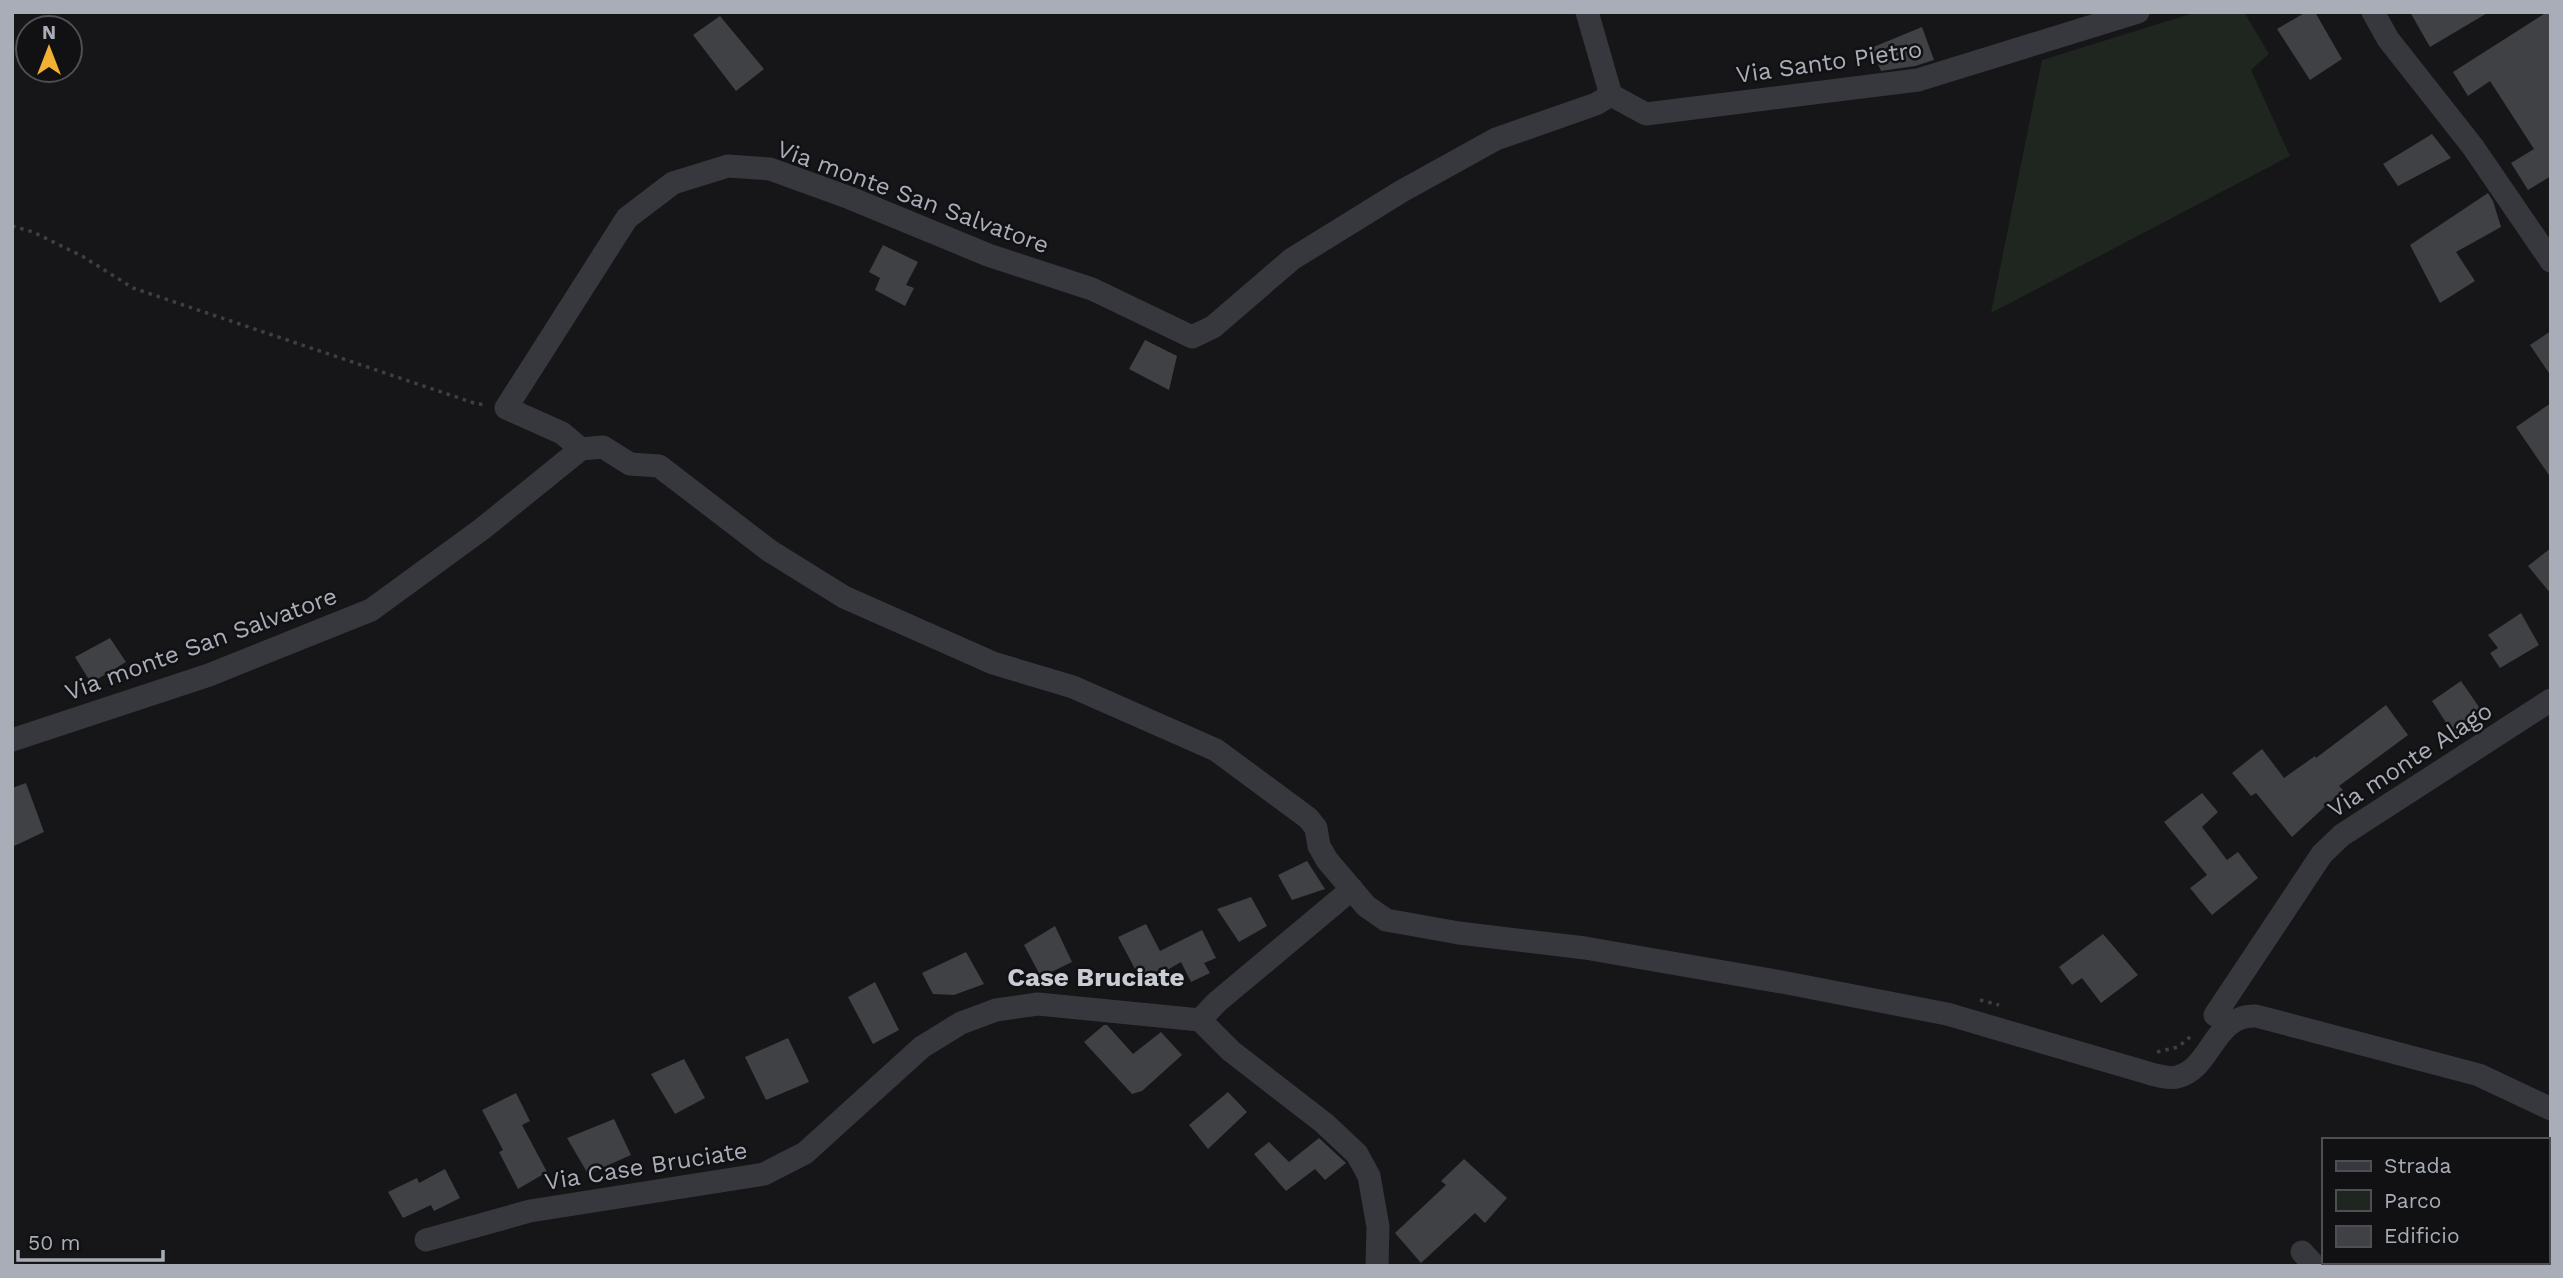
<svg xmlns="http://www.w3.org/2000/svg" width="2563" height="1278" viewBox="0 0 2563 1278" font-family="'Work Sans',sans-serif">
<rect width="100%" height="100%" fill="#161618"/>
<!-- green -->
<path fill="#1e261f" d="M 2197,12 L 2244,12 L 2269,54 L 2251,70 L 2290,156 L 1991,313 L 2042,60 Z"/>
<!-- building -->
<path fill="#404145" d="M 2306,12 L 2315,12 L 2342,59 L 2310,80 L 2277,29 Z
M 2410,12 L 2489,12 L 2430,47 Z
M 2547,12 L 2551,12 L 2551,176 L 2528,190 L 2511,163 L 2534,149 L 2490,81 L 2468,96 L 2453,72 Z
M 720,16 L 764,69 L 736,91 L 693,35 Z
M 1922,27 L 1934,60 L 1915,66 L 1881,71 L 1871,48 Z
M 2432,134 L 2451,158 L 2398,186 L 2383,164 Z
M 2488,193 L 2493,201 L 2501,227 L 2456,252 L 2475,281 L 2440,303 L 2410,245 Z
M 883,245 L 918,262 L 906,285 L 914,288 L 905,306 L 875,290 L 880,278 L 869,272 Z
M 2551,331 L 2551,376 L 2530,345 Z
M 1145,340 L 1177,356 L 1169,390 L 1129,369 Z
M 2551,403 L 2551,478 L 2516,427 Z
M 2551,548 L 2551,594 L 2528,566 Z
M 2521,613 L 2539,645 L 2500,668 L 2490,653 L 2498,648 L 2488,635 Z
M 110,638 L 126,662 L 91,683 L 75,657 Z
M 2461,681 L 2479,707 L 2476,718 L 2454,735 L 2432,701 Z
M 2386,705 L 2408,735 L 2339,786 L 2343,790 L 2292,837 L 2256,793 L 2251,796 L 2232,773 L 2262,749 L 2284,778 L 2315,756 L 2316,758 Z
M 26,783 L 44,832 L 12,847 L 12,788 Z
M 2202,793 L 2218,812 L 2202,827 L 2227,860 L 2238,852 L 2258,878 L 2212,915 L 2190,888 L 2207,875 L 2164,822 Z
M 1307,861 L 1325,889 L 1292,900 L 1278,875 Z
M 1251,897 L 1267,926 L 1239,942 L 1217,909 Z
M 1146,924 L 1160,951 L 1202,930 L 1216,958 L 1204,963 L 1210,973 L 1191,982 L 1181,962 L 1143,984 L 1118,937 Z
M 1055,926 L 1072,962 L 1041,977 L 1024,945 Z
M 2103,934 L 2138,975 L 2101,1003 L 2082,978 L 2072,985 L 2059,967 Z
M 966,952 L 984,984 L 954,995 L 933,994 L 922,973 Z
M 875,982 L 899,1030 L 873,1044 L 848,997 Z
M 1104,1025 L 1107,1025 L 1133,1054 L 1161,1032 L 1182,1055 L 1142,1091 L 1132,1094 L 1084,1042 Z
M 788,1038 L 809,1082 L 766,1100 L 745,1057 Z
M 684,1059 L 705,1098 L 675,1114 L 651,1074 Z
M 1228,1092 L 1247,1112 L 1208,1149 L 1189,1125 Z
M 516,1093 L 530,1121 L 522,1125 L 547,1172 L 518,1189 L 499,1152 L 503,1150 L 482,1110 Z
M 614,1119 L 631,1155 L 588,1174 L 567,1138 Z
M 1319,1138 L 1346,1163 L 1325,1180 L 1315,1169 L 1286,1191 L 1254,1154 L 1269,1142 L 1289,1162 Z
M 1464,1159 L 1507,1198 L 1485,1223 L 1475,1213 L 1421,1263 L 1395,1233 L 1446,1185 L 1441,1181 Z
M 445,1169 L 460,1198 L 434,1211 L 431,1205 L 403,1218 L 388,1192 L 417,1178 L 419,1183 Z"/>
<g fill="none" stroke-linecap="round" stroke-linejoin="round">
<!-- path -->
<path stroke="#3d3f44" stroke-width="3.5" stroke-dasharray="3.5 5" stroke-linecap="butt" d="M 12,226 L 33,232 L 82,256 L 133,288 L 474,403 L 486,405
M 1980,1000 L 1999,1005
M 2157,1052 L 2178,1047 L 2190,1037"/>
<!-- minor -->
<path stroke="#37383d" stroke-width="23" d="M 1587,12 L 1611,95 L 1646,114 L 1918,80 L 2138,12
M 2373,12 L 2388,39 L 2473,147 L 2551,261
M 581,449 L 603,447 L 630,464 L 659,466 L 770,551 L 844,597 L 993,663 L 1073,687 L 1216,750 L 1308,818 L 1316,828 L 1319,846 L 1327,860 L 1366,906 L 1386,920 L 1459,933 L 1585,948 L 1787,983 L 1947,1014 L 2155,1075 C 2161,1076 2171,1079 2177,1077 C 2212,1069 2213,1014 2256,1016 L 2479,1075 L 2551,1109
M 581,449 L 562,433 L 506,408 L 627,218 L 673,183 L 728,166 L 770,169 L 850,198 L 988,255 L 1092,289 L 1192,337 L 1213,327 L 1292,259 L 1402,191 L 1496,139 L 1596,104 L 1611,95
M 12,740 L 209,675 L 371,610 L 482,529 L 581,449
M 2215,1015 L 2322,854 L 2342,835 L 2551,700
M 1200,1020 L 1217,1002 L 1352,889
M 426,1240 L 530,1211 L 764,1174 L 805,1153 L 922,1047 L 961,1023 L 996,1010 L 1038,1004 L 1200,1020 L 1231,1051 L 1324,1123 L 1357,1154 L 1369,1176 L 1378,1227 L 1377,1266
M 2302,1252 L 2315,1266"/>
</g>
<g text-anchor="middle" stroke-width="5" stroke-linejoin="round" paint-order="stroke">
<!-- street labels -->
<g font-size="24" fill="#a8adb8" stroke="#111113">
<text transform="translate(1829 62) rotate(-8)" y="8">Via Santo Pietro</text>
<text transform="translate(913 197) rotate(20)" y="8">Via monte San Salvatore</text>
<text transform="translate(201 644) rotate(-20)" y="8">Via monte San Salvatore</text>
<text transform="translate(2410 760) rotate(-33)" y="8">Via monte Alago</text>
<text transform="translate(646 1166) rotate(-9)" y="8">Via Case Bruciate</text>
</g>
<!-- neighbourhood labels -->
<g font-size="26" font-weight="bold" fill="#c9ccd4" stroke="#111113">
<text x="1096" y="986">Case Bruciate</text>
</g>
</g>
<!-- border -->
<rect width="2563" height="1278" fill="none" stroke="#a8adb8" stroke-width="28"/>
<!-- legend -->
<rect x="2322" y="1138" width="228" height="126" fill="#111113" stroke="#4d4f55" stroke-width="2"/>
<rect x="2336" y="1161" width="35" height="10" fill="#37383d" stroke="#4d4f55" stroke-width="2"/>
<text x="2384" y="1173" font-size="21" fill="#a8adb8">Strada</text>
<rect x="2336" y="1190" width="35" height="21" fill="#1e261f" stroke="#4d4f55" stroke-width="2"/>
<text x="2384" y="1208" font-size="21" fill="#a8adb8">Parco</text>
<rect x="2336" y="1226" width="35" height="21" fill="#404145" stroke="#4d4f55" stroke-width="2"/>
<text x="2384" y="1243" font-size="21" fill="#a8adb8">Edificio</text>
<!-- north arrow -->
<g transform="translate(49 49)"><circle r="33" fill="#111113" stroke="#4d4f55" stroke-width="2"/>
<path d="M0-5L12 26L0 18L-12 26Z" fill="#f2b134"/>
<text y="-10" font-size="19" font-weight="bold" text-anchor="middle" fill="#a8adb8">N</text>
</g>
<!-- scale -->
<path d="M18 1250v10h145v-10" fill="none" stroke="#a8adb8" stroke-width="3.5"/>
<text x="28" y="1250" font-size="21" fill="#a8adb8" stroke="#111113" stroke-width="5" paint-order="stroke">50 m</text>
</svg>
